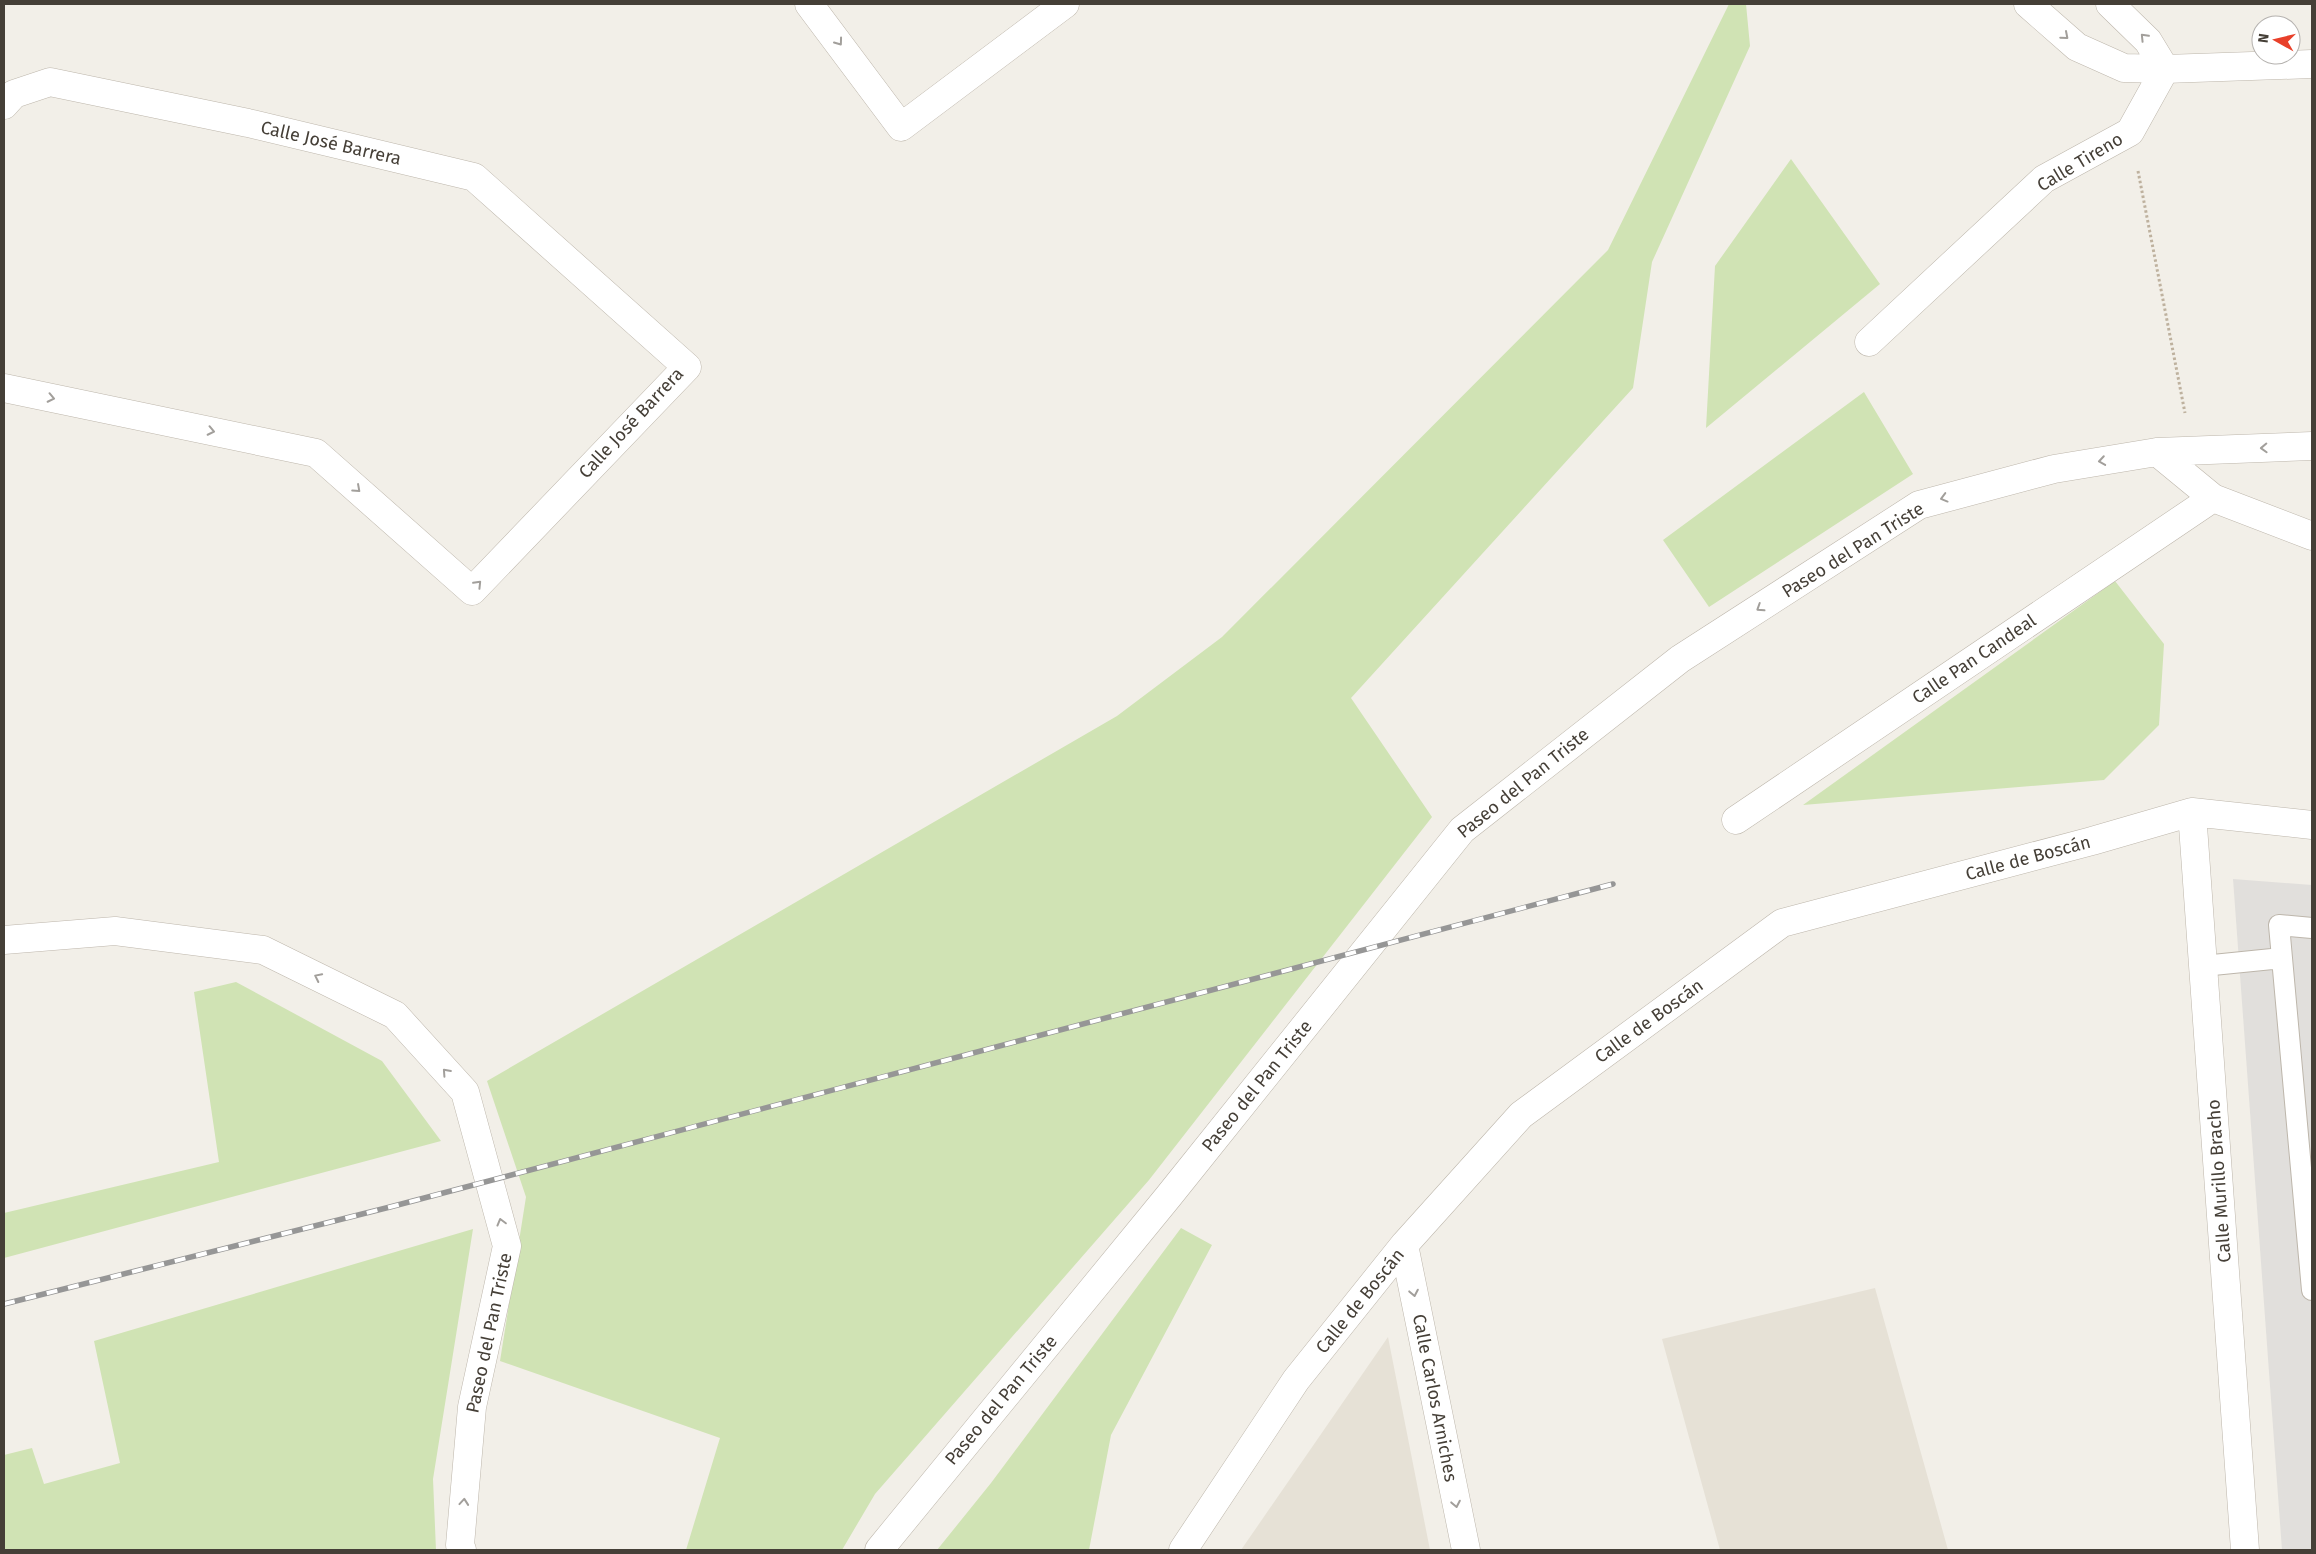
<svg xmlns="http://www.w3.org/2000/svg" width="2316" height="1554" viewBox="0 0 2316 1554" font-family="'Fira Sans',sans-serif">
<rect width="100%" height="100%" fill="#f2efe8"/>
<!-- residential -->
<path fill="#e6e1d6" d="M 1875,1288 L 1948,1550 L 1720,1550 L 1662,1339 Z
M 1388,1337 L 1430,1550 L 1241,1550 Z"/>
<!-- green -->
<path fill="#d0e3b4" d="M 1729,4 L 1746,4 L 1750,46 L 1652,262 L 1633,388 L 1351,698 L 1432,817 L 1149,1180 L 875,1494 L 842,1550 L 686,1550 L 720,1438 L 500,1361 L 526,1197 L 487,1081 L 1117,716 L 1222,637 L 1608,250 Z
M 1791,159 L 1880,284 L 1706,428 L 1715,266 Z
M 1864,392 L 1913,474 L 1709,607 L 1663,540 Z
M 2115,581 L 2164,644 L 2159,725 L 2104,780 L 1803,805 Z
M 236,982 L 382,1061 L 441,1141 L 4,1258 L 4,1213 L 219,1162 L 194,992 Z
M 1181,1228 L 1212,1245 L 1111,1435 L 1089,1550 L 937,1550 L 991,1483 Z
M 473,1229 L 433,1479 L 436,1550 L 4,1550 L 4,1455 L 32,1448 L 44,1484 L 120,1463 L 94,1341 Z"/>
<!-- parking -->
<path fill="#e1dfdc" d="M 2233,879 L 2312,885 L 2312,1550 L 2282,1550 Z"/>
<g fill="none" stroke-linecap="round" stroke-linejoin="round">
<defs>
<path id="lane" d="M 2312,928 L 2279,925 L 2312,1290
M 2203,966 L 2282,958"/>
<path id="street" d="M 809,4 L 901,127 L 1065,4
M 2028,4 L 2077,47 L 2124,68 L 2165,69 L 2312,64
M 2110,4 L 2148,41 L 2165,69
M 4,105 L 14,94 L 50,82 L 248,123 L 474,177 L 687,367 L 472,591 L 316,453 L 4,388
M 1869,342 L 2044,179 L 2130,132 L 2165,69
M 2157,452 L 2213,498 L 2312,536
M 2192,812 L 2245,1550
M 1736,820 L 2213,498
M 4,940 L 115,931 L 263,950 L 395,1015 L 465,1092 L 507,1246 L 472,1407 L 460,1545 L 462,1550
M 1404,1245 L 1466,1550
M 879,1550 L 1168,1197 L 1462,830 L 1680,659 L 1919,505 L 2054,469 L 2157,452 L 2312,446
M 1183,1550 L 1296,1380 L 1404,1245 L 1521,1115 L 1782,923 L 2092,841 L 2192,812 L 2312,825"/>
</defs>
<!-- lane casing -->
<use href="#lane" stroke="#bdb6ab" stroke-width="22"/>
<!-- street casing -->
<use href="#street" stroke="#bdb6ab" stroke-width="29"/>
<!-- path -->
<path stroke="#beb19e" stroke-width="3" stroke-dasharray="2.5 2.5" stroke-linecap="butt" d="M 2138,171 L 2185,413"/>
<!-- lane -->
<use href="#lane" stroke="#fff" stroke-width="20"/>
<!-- street -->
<use href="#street" stroke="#fff" stroke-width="28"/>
<defs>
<path id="rail" d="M 4,1304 L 390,1207 L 1613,884"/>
</defs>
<!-- rail casing -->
<use href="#rail" stroke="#969696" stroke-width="5.5"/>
<!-- rail -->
<use href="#rail" stroke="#fff" stroke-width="4" stroke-dasharray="11" stroke-linecap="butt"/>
</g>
<!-- one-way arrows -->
<defs><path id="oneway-chevron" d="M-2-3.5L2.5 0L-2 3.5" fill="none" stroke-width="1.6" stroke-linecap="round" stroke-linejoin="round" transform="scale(1.25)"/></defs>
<g stroke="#a29f9b">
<use href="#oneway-chevron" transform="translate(2065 36) rotate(41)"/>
<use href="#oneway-chevron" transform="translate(2144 37) rotate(-134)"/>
<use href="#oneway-chevron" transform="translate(839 42) rotate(54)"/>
<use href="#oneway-chevron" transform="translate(51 398) rotate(12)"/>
<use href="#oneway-chevron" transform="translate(211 431) rotate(12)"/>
<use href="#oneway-chevron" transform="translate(2264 448) rotate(178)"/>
<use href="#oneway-chevron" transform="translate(2102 461) rotate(171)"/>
<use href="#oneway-chevron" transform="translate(357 489) rotate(42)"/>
<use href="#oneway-chevron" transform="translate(1944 498) rotate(165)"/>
<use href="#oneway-chevron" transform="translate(478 584) rotate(-46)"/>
<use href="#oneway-chevron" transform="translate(1760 608) rotate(147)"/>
<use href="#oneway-chevron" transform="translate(318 977) rotate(-154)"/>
<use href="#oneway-chevron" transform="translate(446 1072) rotate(-132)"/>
<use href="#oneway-chevron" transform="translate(501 1222) rotate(-105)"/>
<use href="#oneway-chevron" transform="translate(1414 1293) rotate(79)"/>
<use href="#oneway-chevron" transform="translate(464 1502) rotate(-85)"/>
<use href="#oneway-chevron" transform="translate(1456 1504) rotate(79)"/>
</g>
<g text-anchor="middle" stroke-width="4.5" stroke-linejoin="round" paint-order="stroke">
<!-- street labels -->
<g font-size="18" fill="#453f37" stroke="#fff">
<text transform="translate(331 143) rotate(13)" y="6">Calle José Barrera</text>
<text transform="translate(2080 162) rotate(-31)" y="6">Calle Tireno</text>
<text transform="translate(631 423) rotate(-47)" y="6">Calle José Barrera</text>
<text transform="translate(1853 550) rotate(-32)" y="6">Paseo del Pan Triste</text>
<text transform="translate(1974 659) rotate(-34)" y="6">Calle Pan Candeal</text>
<text transform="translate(1523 783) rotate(-39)" y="6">Paseo del Pan Triste</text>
<text transform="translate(2028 858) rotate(-15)" y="6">Calle de Boscán</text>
<text transform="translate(1649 1021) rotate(-36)" y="6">Calle de Boscán</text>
<text transform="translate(1257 1086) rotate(-51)" y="6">Paseo del Pan Triste</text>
<text transform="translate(2219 1181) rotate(-94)" y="6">Calle Murillo Bracho</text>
<text transform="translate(1360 1301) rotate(-51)" y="6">Calle de Boscán</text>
<text transform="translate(489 1333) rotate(-78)" y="6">Paseo del Pan Triste</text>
<text transform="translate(1435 1398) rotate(79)" y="6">Calle Carlos Arniches</text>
<text transform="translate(1001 1400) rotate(-50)" y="6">Paseo del Pan Triste</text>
</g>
</g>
<!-- border -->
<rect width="2316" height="1554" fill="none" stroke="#453f37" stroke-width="10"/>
<!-- north arrow -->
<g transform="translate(2276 40) rotate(278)"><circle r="24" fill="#ffffff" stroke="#b5b2af"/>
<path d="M0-4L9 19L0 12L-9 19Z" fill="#e8402a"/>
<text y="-8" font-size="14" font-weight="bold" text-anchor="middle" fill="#453f37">N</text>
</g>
</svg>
